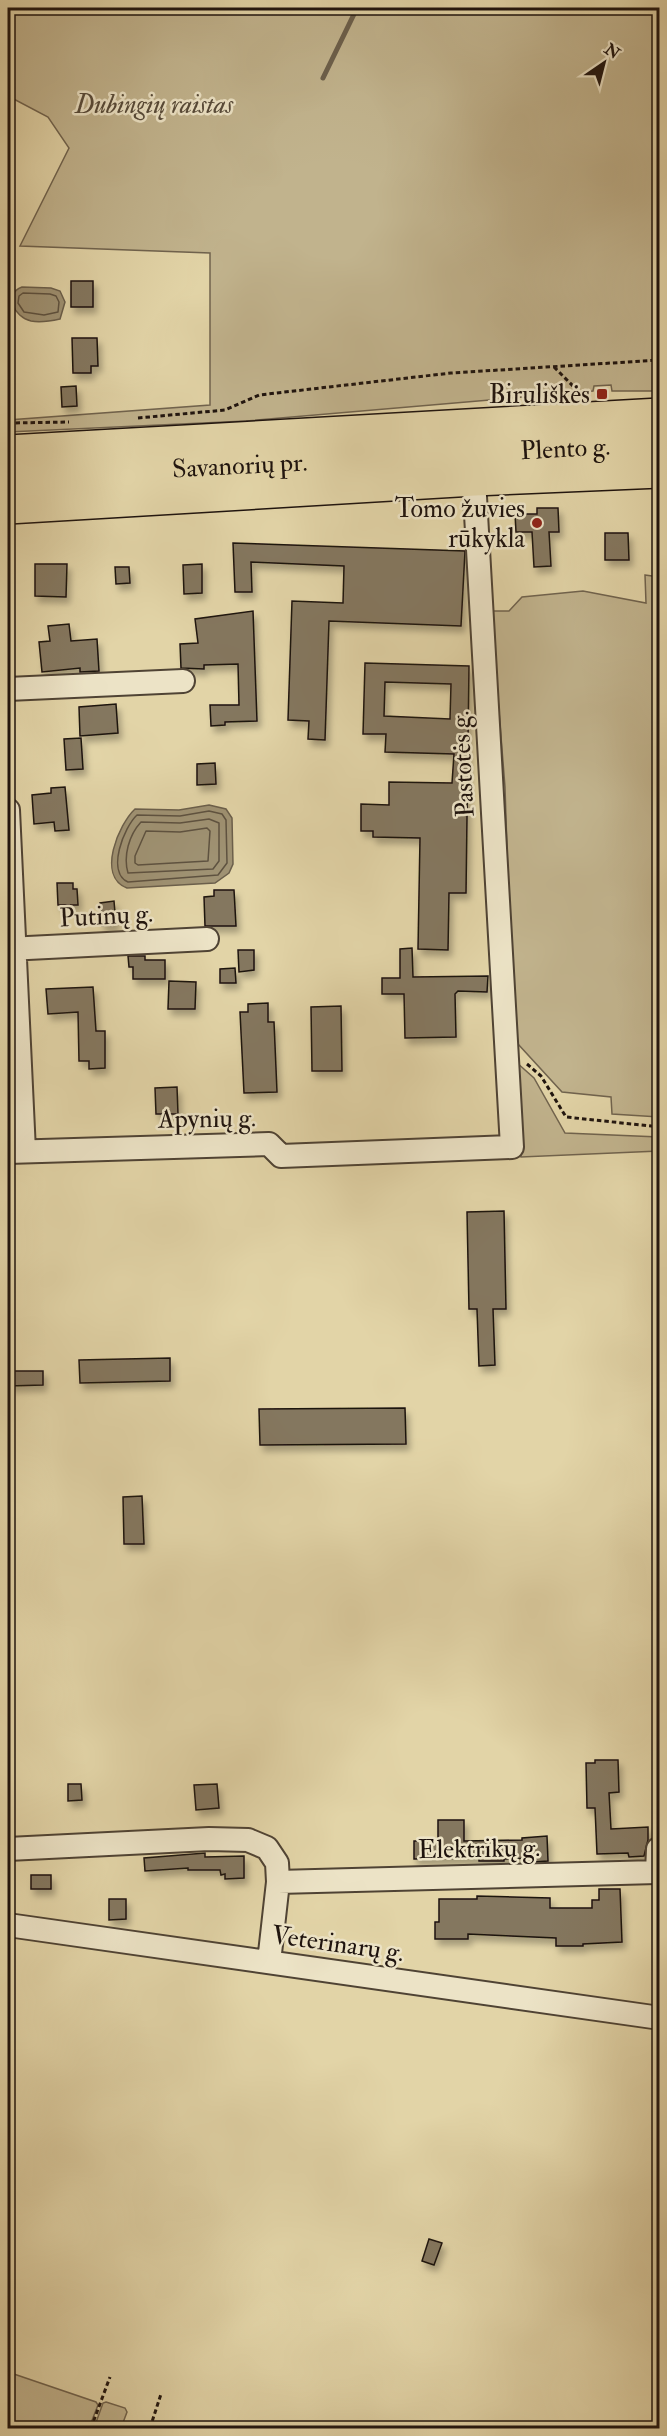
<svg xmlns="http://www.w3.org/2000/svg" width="667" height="2436" viewBox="0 0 667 2436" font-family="'IM FELL Double Pica',serif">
<defs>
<filter id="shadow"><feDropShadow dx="3.5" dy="6" stdDeviation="3" flood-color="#0004"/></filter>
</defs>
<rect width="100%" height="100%" fill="#e2d4a7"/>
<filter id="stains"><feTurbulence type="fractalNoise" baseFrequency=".00333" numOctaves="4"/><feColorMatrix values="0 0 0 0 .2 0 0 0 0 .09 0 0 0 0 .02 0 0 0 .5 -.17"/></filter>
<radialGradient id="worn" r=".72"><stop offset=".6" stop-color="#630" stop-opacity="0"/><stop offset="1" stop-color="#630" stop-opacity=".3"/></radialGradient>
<!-- green -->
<path fill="#c1b38d" stroke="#70634e" stroke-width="1.5" d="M 8,8 L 659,8 L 659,391 L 612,391 L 611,385 L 594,386 L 593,391 L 246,421 L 8,432 L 8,420 L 210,405 L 210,253 L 20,246 L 69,148 L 48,117 L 8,96 Z
M 645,575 L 659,577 L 659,1117 L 612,1114 L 611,1097 L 562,1092 L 518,1044 L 513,1033 L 505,787 L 491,611 L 509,611 L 522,597 L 583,591 L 646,603 Z
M 516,1062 L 534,1078 L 565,1133 L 659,1137 L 659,1151 L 521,1157 Z
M 8,2372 L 96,2402 L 98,2405 L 89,2428 L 8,2428 Z
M 106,2402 L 125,2408 L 127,2412 L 121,2428 L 94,2428 L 103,2403 Z"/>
<!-- water -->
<path fill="#9f9273" stroke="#6b5f4b" stroke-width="1.5" d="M 22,287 L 51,288 L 60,291 L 65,302 L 60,319 C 51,321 41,323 31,321 C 14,317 3,294 22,287 Z
M 209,805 L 226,809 L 232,818 L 233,864 L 229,873 L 215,883 L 127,888 C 96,876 119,824 135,809 L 179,810 Z"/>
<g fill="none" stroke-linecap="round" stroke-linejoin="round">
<!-- shore -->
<path stroke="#5e5240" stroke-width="1.5" d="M 23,293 L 50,294 L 56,296 L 59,302 L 58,312 L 44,315 L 24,312 L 18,303 L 19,296 Z
M 209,811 L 222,814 L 226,820 L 227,863 L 218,875 L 128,882 C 106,872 124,827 137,815 L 180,816 Z
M 209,819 L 219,823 L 219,861 L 213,869 L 128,873 C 123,856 129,835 141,822 L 180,823 Z
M 207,828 L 210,831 L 208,861 L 138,865 L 135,863 L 135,856 L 146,831 L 180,832 Z"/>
<!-- stream -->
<path stroke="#6b5f4b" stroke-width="5" d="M 323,78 L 357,8"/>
</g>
<!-- building -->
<path fill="#84775e" stroke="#1e130e" stroke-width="1.5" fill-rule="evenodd" filter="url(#shadow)" d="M 71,281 L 93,281 L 93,307 L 71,307 Z
M 72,338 L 97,338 L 98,366 L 91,366 L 91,373 L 73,373 Z
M 76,386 L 77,406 L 62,407 L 61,387 Z
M 537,508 L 558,508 L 559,532 L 549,532 L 551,566 L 534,567 L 532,532 L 516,532 L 515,514 L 537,514 Z
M 605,533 L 628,533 L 629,560 L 605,560 Z
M 233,543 L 465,551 L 461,626 L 329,621 L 325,740 L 308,739 L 309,721 L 288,720 L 292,601 L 343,603 L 344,566 L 251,562 L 252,592 L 235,592 Z
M 35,564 L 67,564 L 66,597 L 35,596 Z
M 202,564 L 202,593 L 184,594 L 183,565 Z
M 115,567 L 129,567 L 130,583 L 116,584 Z
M 253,611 L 257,721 L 225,722 L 225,725 L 211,726 L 210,705 L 239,705 L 238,664 L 204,665 L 204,669 L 181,668 L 180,644 L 198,643 L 195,619 Z
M 69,624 L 71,641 L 97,639 L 99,671 L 80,672 L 80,668 L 42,672 L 39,642 L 50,641 L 48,626 Z
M 365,663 L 469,666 L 466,893 L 449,893 L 448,950 L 418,949 L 420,838 L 373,837 L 373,831 L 361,831 L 361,804 L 389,805 L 389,782 L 452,783 L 454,754 L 385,752 L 386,734 L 363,734 ZM 385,682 L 451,684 L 450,719 L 384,716 Z
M 116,704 L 118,733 L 80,736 L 79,707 Z
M 81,738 L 83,769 L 66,770 L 64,739 Z
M 215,763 L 216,784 L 197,785 L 197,764 Z
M 65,787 L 69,830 L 55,831 L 54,822 L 34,824 L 32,795 L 51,793 L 51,788 Z
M 57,883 L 73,883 L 73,889 L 77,889 L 78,905 L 58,905 Z
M 214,890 L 234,890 L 236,926 L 205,926 L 204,897 L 214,896 Z
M 114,901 L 116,925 L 102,926 L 100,903 Z
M 412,948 L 413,977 L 488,976 L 487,992 L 458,991 L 455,994 L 456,1037 L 405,1038 L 404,994 L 382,994 L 382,978 L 400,978 L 400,949 Z
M 238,950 L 254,950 L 254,970 L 239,972 Z
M 128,956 L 145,956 L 145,960 L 165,960 L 165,979 L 133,979 L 133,967 L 129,967 Z
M 235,968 L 236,983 L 220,983 L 220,969 Z
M 169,981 L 196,982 L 195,1009 L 168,1009 Z
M 93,987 L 96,1031 L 105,1031 L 105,1068 L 89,1069 L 89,1061 L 79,1061 L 78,1012 L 48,1014 L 46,989 Z
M 268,1003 L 268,1022 L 274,1022 L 277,1092 L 244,1093 L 240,1012 L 248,1012 L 248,1004 Z
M 341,1006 L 342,1071 L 312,1071 L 311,1007 Z
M 177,1087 L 178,1114 L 156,1114 L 155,1088 Z
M 504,1211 L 506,1309 L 493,1309 L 495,1365 L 479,1366 L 477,1309 L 469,1309 L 467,1212 Z
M 170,1358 L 170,1381 L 80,1383 L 79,1360 Z
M 8,1371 L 43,1371 L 43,1385 L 8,1386 Z
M 405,1408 L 406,1444 L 260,1445 L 259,1409 Z
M 142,1496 L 144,1544 L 124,1544 L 123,1497 Z
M 595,1760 L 618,1760 L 619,1792 L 609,1793 L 611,1829 L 648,1827 L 648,1840 L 644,1856 L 629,1857 L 628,1853 L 597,1854 L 595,1808 L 587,1808 L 586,1763 L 595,1763 Z
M 68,1784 L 81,1784 L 82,1800 L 68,1801 Z
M 217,1784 L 219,1808 L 196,1810 L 194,1785 Z
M 438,1820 L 464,1820 L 464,1841 L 522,1840 L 522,1838 L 547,1836 L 548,1861 L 534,1862 L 534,1858 L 504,1859 L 504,1861 L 479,1861 L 479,1858 L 414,1859 L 414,1841 L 438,1841 Z
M 205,1853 L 205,1857 L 244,1856 L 244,1878 L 225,1879 L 225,1874 L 221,1875 L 220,1870 L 188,1870 L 188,1868 L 145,1871 L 144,1858 Z
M 31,1875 L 51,1875 L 51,1889 L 31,1889 Z
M 599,1889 L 620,1889 L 622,1942 L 583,1944 L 583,1946 L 556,1946 L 556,1938 L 468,1934 L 468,1939 L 435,1939 L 435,1922 L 439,1922 L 439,1899 L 477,1899 L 477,1896 L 550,1898 L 550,1908 L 592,1908 L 592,1900 L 599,1900 Z
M 109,1899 L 126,1899 L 126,1919 L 109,1920 Z
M 429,2239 L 442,2243 L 434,2265 L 422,2261 Z"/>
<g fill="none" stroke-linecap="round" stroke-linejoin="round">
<defs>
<path id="minor" d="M 8,689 L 183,681
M 8,810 L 24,1151
M 8,949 L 207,939
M 8,1152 L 269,1144 L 281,1156 L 512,1147 L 474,479
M 8,1849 L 209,1839 L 248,1840 L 267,1848 L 277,1863 L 278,1882
M 8,1925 L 660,2018
M 269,1962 L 278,1882 L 657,1872 L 658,1849"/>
<g id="highway">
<path d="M 8,452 L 660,415"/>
<path id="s1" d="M 8,477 L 660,443"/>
<path d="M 8,507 L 474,479 L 660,471"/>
</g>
</defs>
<!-- minor casing -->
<use href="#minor" stroke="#4f4334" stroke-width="26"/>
<!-- highway casing -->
<use href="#highway" stroke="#1e130e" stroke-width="36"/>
<!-- path -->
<path stroke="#1e130e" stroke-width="3" stroke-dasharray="4.5 3" stroke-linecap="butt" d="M 554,367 L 582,395
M 138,418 L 225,410 L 259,395 L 451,373 L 660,360
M 8,423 L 69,422
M 527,1064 L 541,1076 L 566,1117 L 660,1127
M 91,2428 L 110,2377
M 150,2428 L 161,2394"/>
<!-- minor -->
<use href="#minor" stroke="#ece3c6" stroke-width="22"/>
<!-- highway -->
<use href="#highway" stroke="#e2d4a7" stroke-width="33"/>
</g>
<!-- markers -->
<g fill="#8f2418" stroke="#ece3c6" stroke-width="2">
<rect x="596" y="388" width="12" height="12" rx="3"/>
<circle cx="537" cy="523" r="6"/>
</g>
<g text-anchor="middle" stroke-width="5" stroke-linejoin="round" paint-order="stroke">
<!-- park labels -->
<g font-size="26" font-style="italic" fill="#574b3a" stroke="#ece3c6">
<text x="154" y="113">Dubingių raistas</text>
</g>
<!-- poi labels -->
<g font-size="26" fill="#1e130e" stroke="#ece3c6" text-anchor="end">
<text x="590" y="403">Biruliškės</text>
<text x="525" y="517">Tomo žuvies<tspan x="525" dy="30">rūkykla</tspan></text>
</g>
<!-- street labels -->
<g font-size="26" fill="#1e130e" stroke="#ece3c6">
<text dy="9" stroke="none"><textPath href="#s1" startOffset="558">Plento g.</textPath></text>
<text dy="9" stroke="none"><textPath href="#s1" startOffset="232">Savanorių pr.</textPath></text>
<text transform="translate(462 764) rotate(-93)" y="9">Pastotės g.</text>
<text transform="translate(106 915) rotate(-3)" y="9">Putinų g.</text>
<text transform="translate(207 1118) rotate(-1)" y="9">Apynių g.</text>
<text transform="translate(479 1848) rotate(-1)" y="9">Elektrikų g.</text>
<text transform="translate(338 1943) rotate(8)" y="9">Veterinarų g.</text>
</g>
</g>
<!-- margin -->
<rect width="667" height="2436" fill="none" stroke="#e2d4a7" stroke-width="30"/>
<rect x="9" y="9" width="649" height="2418" fill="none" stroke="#1e130e" stroke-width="3"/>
<rect x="15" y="15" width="637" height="2406" fill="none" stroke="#1e130e" stroke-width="1.5"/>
<!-- north arrow -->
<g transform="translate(604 63) rotate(35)" stroke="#ece3c6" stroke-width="4.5" paint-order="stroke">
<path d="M0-4.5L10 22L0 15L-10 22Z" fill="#1e130e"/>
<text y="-9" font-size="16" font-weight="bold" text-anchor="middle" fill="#1e130e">N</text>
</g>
<rect width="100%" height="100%" filter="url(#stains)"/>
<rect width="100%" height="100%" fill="url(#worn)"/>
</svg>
